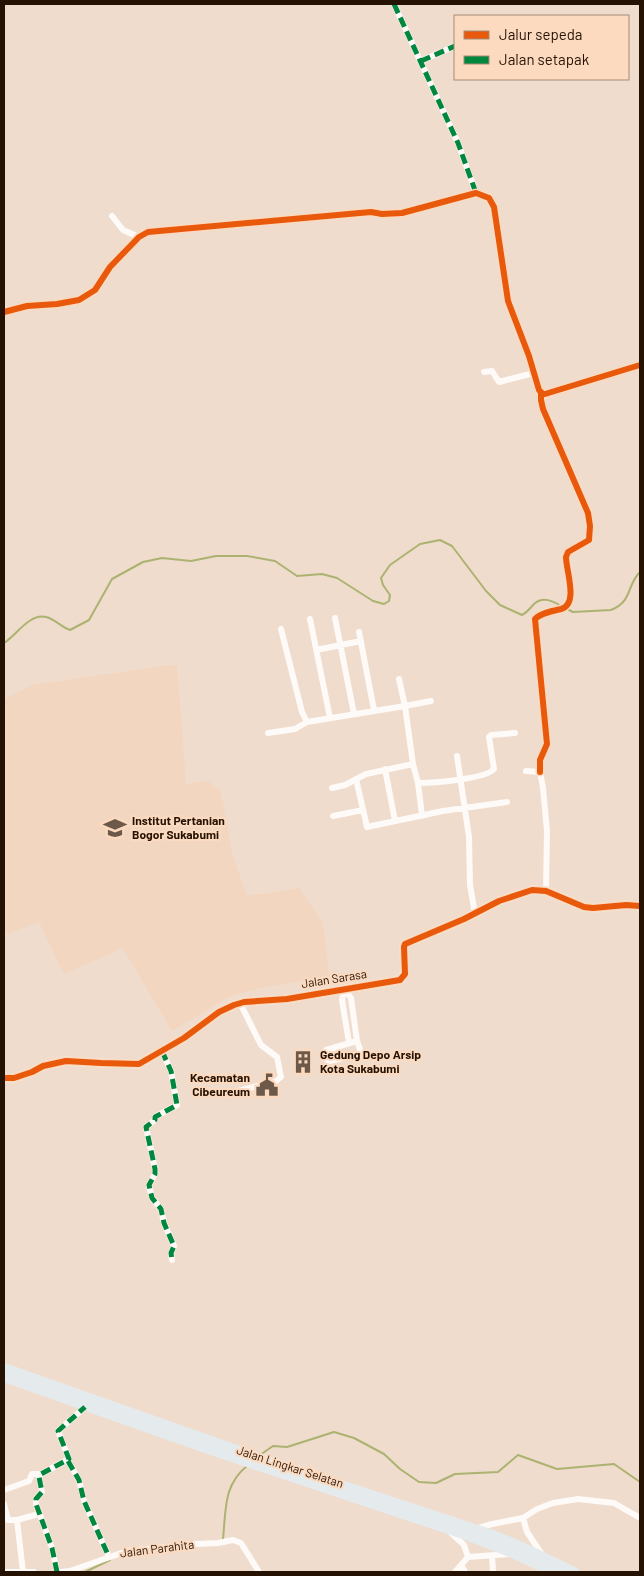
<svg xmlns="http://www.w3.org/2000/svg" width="644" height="1576" viewBox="0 0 644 1576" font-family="Barlow,sans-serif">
<rect width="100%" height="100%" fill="#efdccd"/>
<!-- built -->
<path fill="#f3d6bf" d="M 177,664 L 186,784 L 208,781 L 219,789 L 223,803 L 232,854 L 247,896 L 299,888 L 323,923 L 329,977 L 266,987 L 230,996 L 172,1031 L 123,948 L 64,974 L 39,922 L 8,934 L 4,929 L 4,699 L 32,685 Z"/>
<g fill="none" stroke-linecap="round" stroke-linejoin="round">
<!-- stream -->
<path stroke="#acb370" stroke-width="2" d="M 565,608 L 573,612 L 611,610 C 633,601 626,586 640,572
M 4,643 C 16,636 29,613 46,617 C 55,619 61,627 70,630 L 89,620 L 112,579 L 143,562 L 162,558 L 191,561 L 216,556 L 247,556 L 275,561 L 297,576 L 322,574 L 337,578 L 373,601 L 384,604 L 389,601 L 390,595 L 383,585 L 381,578 L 390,565 L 420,544 L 440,540 L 452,546 L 486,591 L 500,605 L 522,615 C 528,612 530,608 534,604 C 543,596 553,601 561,606
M 260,1455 L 273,1446 L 287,1447 L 334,1432 L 354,1438 L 384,1454 L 400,1469 L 419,1482 L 436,1483 L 455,1474 L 498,1472 L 518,1455 L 557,1469 L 614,1464 L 640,1482
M 223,1539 C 226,1511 223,1485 247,1466
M 123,1555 L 134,1553
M 85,1572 L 110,1560"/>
<!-- street -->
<path stroke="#fdfaf8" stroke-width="6" d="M 394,4 L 458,143 L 476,193
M 421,61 L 455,46
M 112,216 L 123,230 L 139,237
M 4,312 L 27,306 L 57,304 L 79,300 L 95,290 L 110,267 L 139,237 L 148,232 L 371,212 L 382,214 L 402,213 L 476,193 L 489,198 L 494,207 L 508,301 L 529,356 L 539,390 L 542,394 L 545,394 L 640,365
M 484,372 L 492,371 L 499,382 L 534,373
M 335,618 L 354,714
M 310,619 L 330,718
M 281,629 L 302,712 L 307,722
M 359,632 L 374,710
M 316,650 L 361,641
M 399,679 L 405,706 L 431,701
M 268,733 L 295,729 L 307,722 L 405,706 L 413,764 L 418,783 C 432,783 486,779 494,769 L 489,737 L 491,735 L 515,733
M 457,756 L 469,837 L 470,885 L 475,914
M 385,769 L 395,821
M 526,771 L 540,772 L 543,788 L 547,831 L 546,891
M 540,772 L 540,760 L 547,744 L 535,619 C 541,613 552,611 561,609 C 579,604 566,571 566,557 L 568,552 L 589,540 L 590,526 L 588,513 L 543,409 L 541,400 L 541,392
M 356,779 L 367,827 L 443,811 L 507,802
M 418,783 L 422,816
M 332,788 L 345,785 L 366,774 L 413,764
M 333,816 L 363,810
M 344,989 L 351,998 L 357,1041
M 344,989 L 342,1000 L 349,1043
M 357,1041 L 361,1052 L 360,1054 L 330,1061 L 326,1059 L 324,1052 L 326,1050 Z
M 162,1051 L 171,1071 L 177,1105 L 155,1117 L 155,1120 L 146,1127 L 155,1169 L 155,1174 L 149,1185 L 152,1198 L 161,1209 L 164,1223 L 174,1246 L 171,1253 L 172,1260
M 227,1094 L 276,1081 L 281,1077 L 277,1057 L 261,1045 L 240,1003
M 68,1461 L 79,1480 L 84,1501 L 109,1557
M 4,1490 L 29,1481 L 32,1474 L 41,1474
M 4,1504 L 8,1520 L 17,1520 L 23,1572
M 523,1518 L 527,1532 L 543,1556
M 17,1520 L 39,1514
M 475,1529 L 492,1524 L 523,1518 L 537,1509 L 553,1503 L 578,1499 L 614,1503 L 640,1518
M 450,1532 L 464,1545 L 468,1557
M 492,1556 L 493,1572
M 461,1565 L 465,1572
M 4,1572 L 34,1572
M 57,1572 L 52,1548 L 36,1504 L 36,1499 L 42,1492 L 39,1477 L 41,1474 L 69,1459 L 58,1431 L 85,1407
M 61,1572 L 70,1571 L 127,1551 L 196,1544 L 218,1543 L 233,1540 L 241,1543 L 259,1572
M 455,1572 L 468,1557 L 510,1554"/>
<!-- secondary -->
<path stroke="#f1f1f2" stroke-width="9" d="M 4,1078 L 14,1078 L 32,1072 L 43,1066 L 66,1061 L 101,1063 L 139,1064 L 184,1038 L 219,1012 L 234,1005 L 244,1002 L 287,999 L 400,980 L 405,974 L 404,947 L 405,944 L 464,919 L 499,901 L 532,890 L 546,891 L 584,907 L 593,908 L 626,905 L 640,906"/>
<!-- primary -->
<path stroke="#e5eaec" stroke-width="10" d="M 4,1368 L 265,1460 L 493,1535 L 522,1547 L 574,1572
M 4,1377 L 208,1449 L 466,1535 L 510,1552 L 553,1572"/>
<!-- quiet -->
<path stroke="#00873e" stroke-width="5" stroke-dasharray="10 5" stroke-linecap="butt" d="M 394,4 L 458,143 L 476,193
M 421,61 L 455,46
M 162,1051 L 171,1071 L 177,1105 L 155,1117 L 155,1120 L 146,1127 L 155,1169 L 155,1174 L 149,1185 L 152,1198 L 161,1209 L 164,1223 L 174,1246 L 171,1253 L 172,1260
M 68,1461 L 79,1480 L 84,1501 L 109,1557
M 57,1572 L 52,1548 L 36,1504 L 36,1499 L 42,1492 L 39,1477 L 41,1474 L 69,1459 L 58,1431 L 85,1407"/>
<defs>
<path id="cycleway" d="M 4,312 L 27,306 L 57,304 L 79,300 L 95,290 L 110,267 L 139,237 L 148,232 L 371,212 L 382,214 L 402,213 L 476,193 L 489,198 L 494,207 L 508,301 L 529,356 L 539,390 L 542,394 L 545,394 L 640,365
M 540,772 L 540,760 L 547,744 L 535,619 C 541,613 552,611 561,609 C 579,604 566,571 566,557 L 568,552 L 589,540 L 590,526 L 588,513 L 543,409 L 541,400 L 541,392
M 4,1078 L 14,1078 L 32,1072 L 43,1066 L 66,1061 L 101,1063 L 139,1064 L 184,1038 L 219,1012 L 234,1005 L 244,1002 L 287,999 L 400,980 L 405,974 L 404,947 L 405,944 L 464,919 L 499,901 L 532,890 L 546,891 L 584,907 L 593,908 L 626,905 L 640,906"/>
</defs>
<!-- cycleway casing -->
<use href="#cycleway" stroke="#fcdac0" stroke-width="9"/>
<!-- cycleway -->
<use href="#cycleway" stroke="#e8590c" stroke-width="6"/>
</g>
<!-- icons -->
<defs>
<symbol id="university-bare" viewBox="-9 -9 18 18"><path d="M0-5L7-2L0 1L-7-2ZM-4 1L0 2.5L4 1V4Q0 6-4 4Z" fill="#6c5949" stroke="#fcdac0" stroke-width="2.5" paint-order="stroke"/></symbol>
<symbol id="building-bare" viewBox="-9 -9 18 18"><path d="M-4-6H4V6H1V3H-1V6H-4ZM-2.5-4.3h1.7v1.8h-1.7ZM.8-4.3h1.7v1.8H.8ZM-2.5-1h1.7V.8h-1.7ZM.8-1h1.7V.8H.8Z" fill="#6c5949" stroke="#fcdac0" stroke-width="2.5" paint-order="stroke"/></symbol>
<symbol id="civic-bare" viewBox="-9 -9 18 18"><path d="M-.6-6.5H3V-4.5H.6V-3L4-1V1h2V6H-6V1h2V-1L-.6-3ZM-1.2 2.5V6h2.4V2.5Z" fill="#6c5949" stroke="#fcdac0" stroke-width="2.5" paint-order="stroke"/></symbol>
</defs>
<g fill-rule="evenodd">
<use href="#university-bare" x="99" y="812" width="32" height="32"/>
<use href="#building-bare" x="287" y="1046" width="32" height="32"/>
<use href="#civic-bare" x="251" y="1069" width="32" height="32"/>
</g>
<g text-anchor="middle" stroke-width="4" stroke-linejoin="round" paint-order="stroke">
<!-- poi labels -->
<g font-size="12" font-weight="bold" fill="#251202" stroke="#fcdac0" text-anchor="start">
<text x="132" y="825">Institut Pertanian<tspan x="132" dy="14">Bogor Sukabumi</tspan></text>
<text x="320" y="1059">Gedung Depo Arsip<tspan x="320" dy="14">Kota Sukabumi</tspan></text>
<text x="250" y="1082" text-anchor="end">Kecamatan<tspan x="250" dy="14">Cibeureum</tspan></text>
</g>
<!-- street labels -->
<g font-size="12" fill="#251202" stroke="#fcdac0">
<text transform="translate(334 979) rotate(-9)" y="4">Jalan Sarasa</text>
<text transform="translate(290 1467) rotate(18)" y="4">Jalan Lingkar Selatan</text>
<text transform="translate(157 1549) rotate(-7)" y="4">Jalan Parahita</text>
</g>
</g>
<!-- border -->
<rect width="644" height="1576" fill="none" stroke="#251202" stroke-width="10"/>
<!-- legend -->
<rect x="454" y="15" width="175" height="65" fill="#fcdac0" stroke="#a68a74"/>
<rect x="464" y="31" width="25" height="8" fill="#e8590c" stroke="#a68a74"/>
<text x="499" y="40" font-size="15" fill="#251202">Jalur sepeda</text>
<rect x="464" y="56" width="25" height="8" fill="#00873e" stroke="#a68a74"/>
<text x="499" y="65" font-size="15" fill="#251202">Jalan setapak</text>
</svg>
